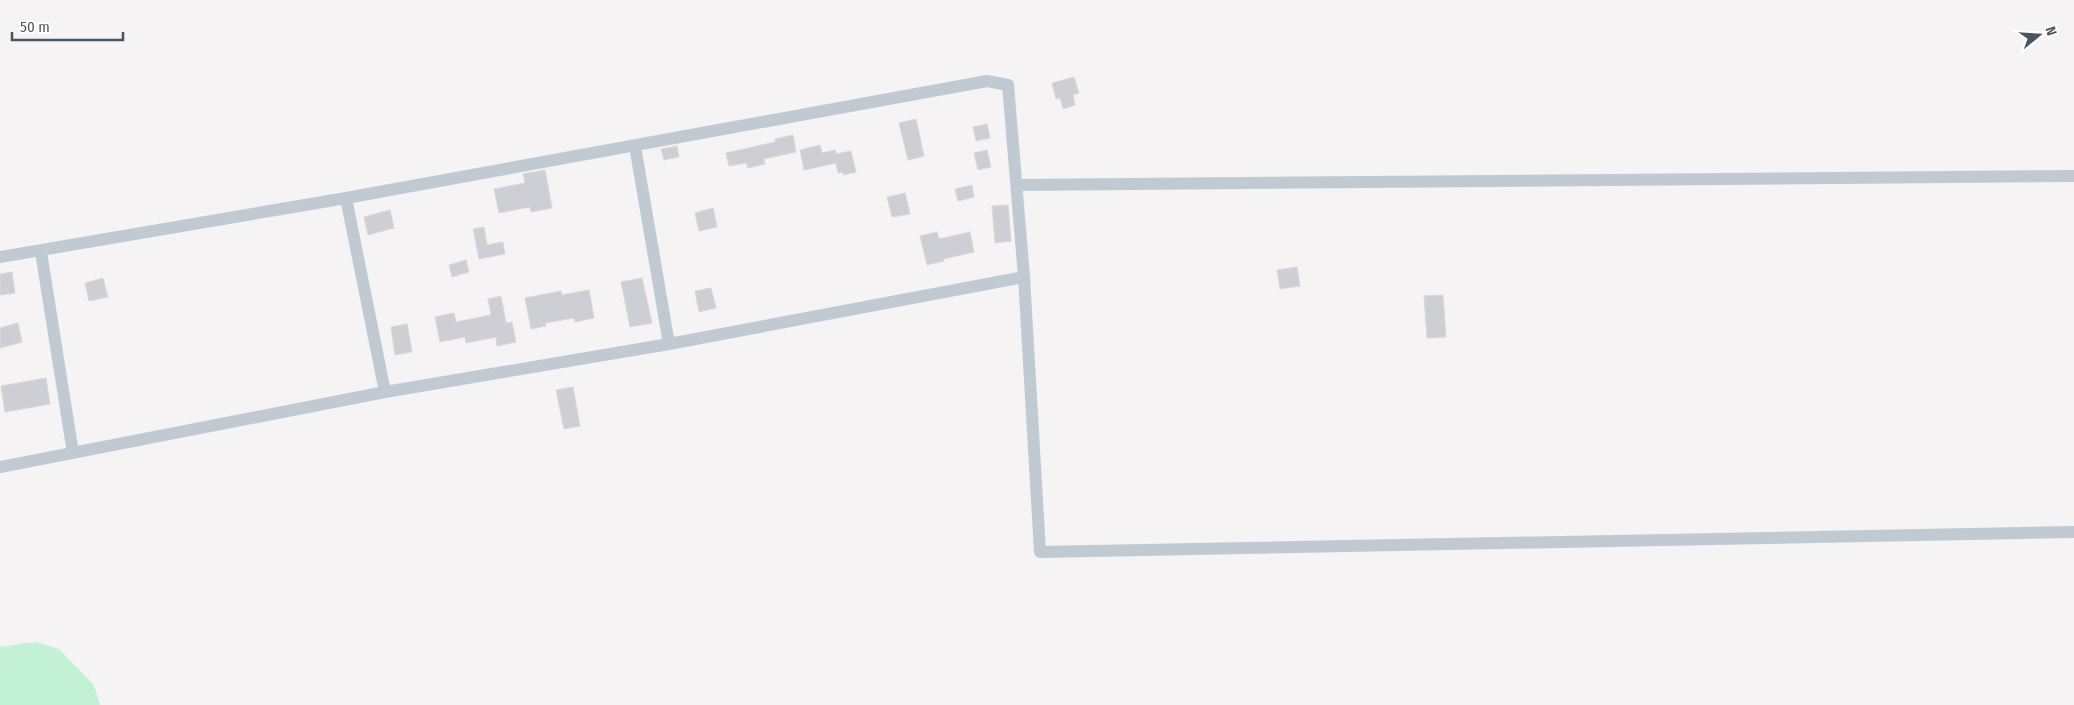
<svg xmlns="http://www.w3.org/2000/svg" width="2074" height="705" viewBox="0 0 2074 705" font-family="'Fira Sans Condensed',sans-serif">
<rect width="100%" height="100%" fill="#f5f3f3"/>
<!-- green -->
<path fill="#c3f1d5" d="M 35,642 L 59,649 L 94,685 L 100,705 L 0,705 L 0,647 Z"/>
<!-- building -->
<path fill="#cdcfd5" stroke="#d7d9de" d="M 1074,77 L 1079,93 L 1073,95 L 1075,105 L 1063,109 L 1060,98 L 1056,99 L 1052,83 Z
M 916,119 L 924,156 L 908,160 L 899,123 Z
M 987,124 L 990,138 L 976,141 L 973,127 Z
M 793,135 L 796,152 L 764,159 L 765,164 L 748,168 L 746,163 L 729,166 L 726,153 L 775,142 L 775,139 Z
M 820,145 L 822,153 L 835,150 L 836,154 L 851,151 L 856,172 L 843,175 L 843,172 L 838,173 L 836,163 L 804,170 L 800,150 Z
M 677,146 L 679,157 L 664,160 L 661,149 Z
M 987,150 L 991,167 L 978,170 L 974,153 Z
M 545,170 L 552,208 L 531,212 L 530,207 L 499,213 L 494,189 L 525,183 L 523,174 Z
M 972,185 L 974,197 L 958,201 L 955,189 Z
M 905,193 L 910,214 L 892,217 L 887,197 Z
M 1008,205 L 1011,241 L 995,243 L 992,206 Z
M 713,208 L 717,227 L 699,231 L 695,213 Z
M 390,210 L 394,228 L 368,235 L 364,217 Z
M 484,227 L 487,245 L 503,242 L 505,254 L 479,259 L 473,229 Z
M 937,232 L 939,239 L 970,232 L 974,252 L 943,259 L 944,261 L 927,265 L 920,236 Z
M 466,260 L 469,272 L 452,277 L 449,265 Z
M 1297,267 L 1300,286 L 1280,289 L 1277,270 Z
M 12,272 L 15,293 L 0,295 L 0,274 Z
M 103,278 L 108,297 L 89,301 L 85,283 Z
M 642,278 L 652,323 L 630,327 L 621,282 Z
M 711,288 L 716,308 L 699,312 L 695,291 Z
M 589,290 L 594,318 L 575,322 L 574,318 L 545,323 L 546,326 L 531,329 L 525,298 L 561,291 L 562,295 Z
M 1443,295 L 1446,337 L 1427,338 L 1424,296 Z
M 501,296 L 506,323 L 512,322 L 516,342 L 497,346 L 496,337 L 466,343 L 465,337 L 440,342 L 435,317 L 454,313 L 456,322 L 491,315 L 488,299 Z
M 18,323 L 22,342 L 0,348 L 0,328 Z
M 407,324 L 412,352 L 395,355 L 391,327 Z
M 46,378 L 50,404 L 5,412 L 1,386 Z
M 573,387 L 580,426 L 564,429 L 556,390 Z"/>
<g fill="none" stroke-linecap="round" stroke-linejoin="round">
<!-- street -->
<path stroke="#c1cad2" stroke-width="12" d="M 635,146 L 669,344
M 1017,185 L 2074,176
M 346,198 L 385,392
M 41,252 L 73,453
M 0,257 L 346,198 L 987,81 L 1008,85 L 1024,277 L 669,344 L 385,392 L 0,467
M 1024,277 L 1040,552 L 2074,532"/>
</g>
<!-- north arrow -->
<g transform="translate(2039 35) rotate(72)" stroke="#ffffff" stroke-width="4" paint-order="stroke">
<path d="M0-4L9 19L0 12L-9 19Z" fill="#4a5661"/>
<text y="-8" font-size="14" font-weight="bold" text-anchor="middle" fill="#4a5661">N</text>
</g>
<!-- scale -->
<path d="M12 32v8h111v-8" fill="none" stroke="#4a5661" stroke-width="2.5"/>
<text x="20" y="32" font-size="15" fill="#4a5661" stroke="#ffffff" stroke-width="4" paint-order="stroke">50 m</text>
</svg>
